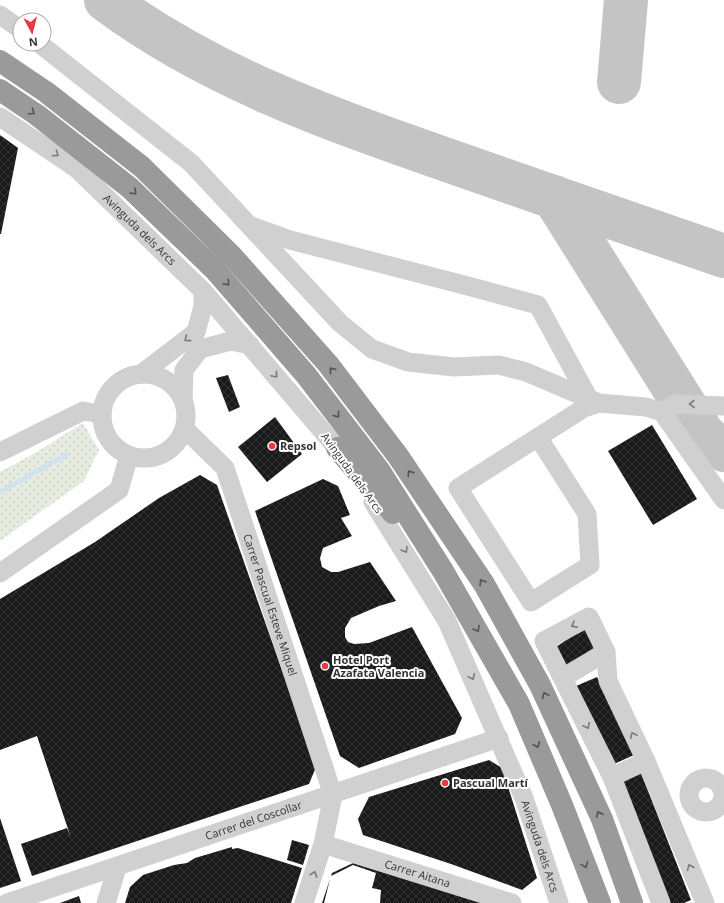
<svg xmlns="http://www.w3.org/2000/svg" width="724" height="903" viewBox="0 0 724 903" font-family="'Open Sans',sans-serif">
<defs>
<pattern id="grass-dots" width="8" height="8" patternUnits="userSpaceOnUse"><rect width="8" height="8" fill="#e6ecdf"/><path d="M2 2h.1M6 6h.1" fill="none" stroke="#c6cbc0" stroke-width="1.8" stroke-linecap="round"/></pattern>
<pattern id="building-cross-hatch" width="8" height="8" patternUnits="userSpaceOnUse"><rect width="8" height="8" fill="#1a1a1a"/><path d="M0 0l8 8M0 8l8-8" fill="none" stroke="#333"/></pattern>
</defs>
<rect width="100%" height="100%" fill="#fff"/>
<!-- grass -->
<path fill="url(#grass-dots)" d="M 83,423 L 99,450 L 84,481 L 0,541 L 0,472 L 35,453 Z"/>
<g fill="none" stroke-linecap="round" stroke-linejoin="round">
<!-- stream -->
<path stroke="#cfe2ee" stroke-width="5" d="M 0,492 L 67,454"/>
<!-- taxiway -->
<path stroke="#c4c4c4" stroke-width="44" d="M 106,0 C 209,77 330,119 450,161 C 541,193 633,225 724,256
M 619,82 L 626,0
M 554,197 L 704,436 L 724,450"/>
</g>
<!-- building -->
<path fill="url(#building-cross-hatch)" d="M 0,135 L 18,148 L 1,234 L 0,234 Z
M 228,375 L 240,407 L 229,412 L 216,378 Z
M 275,417 L 302,454 L 267,482 L 238,447 Z
M 652,425 L 697,499 L 653,525 L 608,451 Z
M 200,475 L 217,485 L 316,767 L 309,784 L 32,876 L 21,844 L 67,828 L 71,838 L 37,736 L 0,750 L 0,599 L 95,542 L 159,498 Z
M 323,479 L 338,486 L 350,515 L 341,518 L 352,536 L 323,548 L 320,558 L 322,567 L 331,572 L 338,572 L 370,562 L 396,601 L 379,606 L 351,618 L 345,628 L 345,637 L 348,642 L 354,644 L 369,643 L 412,627 L 462,718 L 455,734 L 359,768 L 340,756 L 255,511 Z
M 584,628 L 596,647 L 566,667 L 553,649 Z
M 597,677 L 634,755 L 614,764 L 576,686 Z
M 489,760 L 502,768 L 537,878 L 522,890 L 451,864 L 363,835 L 358,819 L 369,797 Z
M 641,773 L 691,900 L 684,903 L 668,903 L 621,781 Z
M 0,818 L 21,881 L 0,888 Z
M 292,840 L 309,845 L 303,865 L 287,860 Z
M 232,847 L 232,849 L 238,848 L 302,868 L 291,903 L 125,903 L 130,887 L 143,875 L 174,865 L 187,863 L 195,858 Z
M 353,863 L 464,897 L 483,903 L 380,903 L 381,890 L 372,888 L 376,873 L 353,865 L 331,876 L 332,873 Z
M 330,879 L 324,903 L 322,903 Z
M 79,896 L 81,903 L 60,903 Z"/>
<g fill="none" stroke-linecap="round" stroke-linejoin="round">
<!-- minor -->
<g stroke="#d0d0d0" stroke-width="19">
<path d="M 0,15 L 20,29"/>
<path d="M 40,44 L 191,163 L 340,323 L 372,349 L 408,362 L 454,367 L 499,365 L 526,372 L 599,403 L 646,407 L 662,412 L 724,500"/>
<path id="s1" d="M 0,117 L 76,168 L 203,291 L 337,448 L 345,459"/>
<path d="M 251,226 L 290,240 L 464,285 L 538,305 L 589,399"/>
<circle cx="144" cy="416" r="42"/>
<path d="M 141,374 L 196,332 L 203,306 L 203,291"/>
<path d="M 183,400 L 184,370 L 200,349 L 231,341 L 250,345"/>
<path d="M 662,412 L 675,404 L 724,406"/>
<path id="s2" d="M 185,429 L 225,468 L 333,795 L 323,844 L 304,903"/>
<path d="M 538,437 L 587,514 L 590,565 L 531,602 L 458,488 L 584,408 L 599,403"/>
<path d="M 0,452 L 83,411 L 101,414"/>
<path id="s3" d="M 373,502 L 447,621 L 524,798 L 559,903"/>
<path d="M 0,573 L 119,490 L 129,456"/>
<path d="M 564,677 L 606,652"/>
<path d="M 612,777 L 646,761"/>
<circle cx="706" cy="795" r="17"/>
<path id="s4" d="M 323,844 L 512,903"/>
<path id="s5" d="M 7,903 L 499,738"/>
<path d="M 106,903 L 117,868"/>
<path d="M 661,903 L 612,777 L 544,641 L 589,617 L 606,652 L 608,681 L 646,761 L 705,903"/>
</g>
<!-- highway -->
<path stroke="#9a9a9a" stroke-width="22" d="M 0,61 L 46,92 L 142,167 L 232,256 L 328,364 L 398,456 L 484,584 L 540,685 L 602,819 L 632,903
M 0,90 L 37,115 L 130,188 L 215,270 L 306,375 L 379,470 L 443,571 L 519,704 L 562,805 L 600,903
M 337,448 L 393,513"/>
</g>
<!-- one-way arrows -->
<defs><path id="oneway-chevron" d="M-2-3.5L2.5 0L-2 3.5" fill="none" stroke-width="1.6" stroke-linecap="round" stroke-linejoin="round"/></defs>
<g stroke="#525252">
<use href="#oneway-chevron" transform="translate(32 112) rotate(35)"/>
<use href="#oneway-chevron" transform="translate(134 192) rotate(44)"/>
<use href="#oneway-chevron" transform="translate(227 283) rotate(49)"/>
<use href="#oneway-chevron" transform="translate(332 370) rotate(-128)"/>
<use href="#oneway-chevron" transform="translate(337 415) rotate(53)"/>
<use href="#oneway-chevron" transform="translate(410 473) rotate(-124)"/>
<use href="#oneway-chevron" transform="translate(482 582) rotate(-122)"/>
<use href="#oneway-chevron" transform="translate(477 629) rotate(60)"/>
<use href="#oneway-chevron" transform="translate(545 695) rotate(-114)"/>
<use href="#oneway-chevron" transform="translate(537 745) rotate(67)"/>
<use href="#oneway-chevron" transform="translate(599 814) rotate(-115)"/>
<use href="#oneway-chevron" transform="translate(585 865) rotate(69)"/>
</g>
<g stroke="#7a7a7a">
<use href="#oneway-chevron" transform="translate(56 154) rotate(34)"/>
<use href="#oneway-chevron" transform="translate(187 339) rotate(143)"/>
<use href="#oneway-chevron" transform="translate(275 375) rotate(50)"/>
<use href="#oneway-chevron" transform="translate(692 404) rotate(178)"/>
<use href="#oneway-chevron" transform="translate(405 550) rotate(59)"/>
<use href="#oneway-chevron" transform="translate(574 625) rotate(153)"/>
<use href="#oneway-chevron" transform="translate(472 677) rotate(66)"/>
<use href="#oneway-chevron" transform="translate(587 726) rotate(64)"/>
<use href="#oneway-chevron" transform="translate(633 735) rotate(-115)"/>
<use href="#oneway-chevron" transform="translate(690 867) rotate(-113)"/>
<use href="#oneway-chevron" transform="translate(314 874) rotate(-72)"/>
</g>
<!-- markers -->
<g fill="#e63946" stroke="#fff" stroke-width="1.5">
<circle cx="272" cy="446" r="4"/>
<circle cx="325" cy="666" r="4"/>
<circle cx="445" cy="783" r="4"/>
</g>
<g text-anchor="middle" stroke-width="4" stroke-linejoin="round" paint-order="stroke">
<!-- street labels -->
<g font-size="11" fill="#333" stroke="#fff">
<text dy="4" stroke="none"><textPath href="#s1" startOffset="180">Avinguda dels Arcs</textPath></text>
<text transform="translate(352 473) rotate(54)" y="4">Avinguda dels Arcs</text>
<text dy="4" stroke="none"><textPath href="#s2" startOffset="200">Carrer Pascual Esteve Miquel</textPath></text>
<text dy="4" stroke="none"><textPath href="#s5" startOffset="260">Carrer del Coscollar</textPath></text>
<text dy="4" stroke="none"><textPath href="#s3" startOffset="384">Avinguda dels Arcs</textPath></text>
<text dy="4" stroke="none"><textPath href="#s4" startOffset="99">Carrer Aitana</textPath></text>
</g>
<!-- poi labels -->
<g font-size="11" font-weight="bold" fill="#333" stroke="#fff" text-anchor="start">
<text x="280" y="450">Repsol</text>
<text x="333" y="664">Hotel Port<tspan x="333" dy="13">Azafata Valencia</tspan></text>
<text x="453" y="787">Pascual Martí</text>
</g>
</g>
<!-- north arrow -->
<g transform="translate(32 32) rotate(173)"><circle r="19" fill="#ffffff" stroke="#adadad"/>
<path d="M0-3L7 15L0 10L-7 15Z" fill="#e63946"/>
<text y="-6" font-size="11" font-weight="bold" text-anchor="middle" fill="#333333">N</text>
</g>
</svg>
